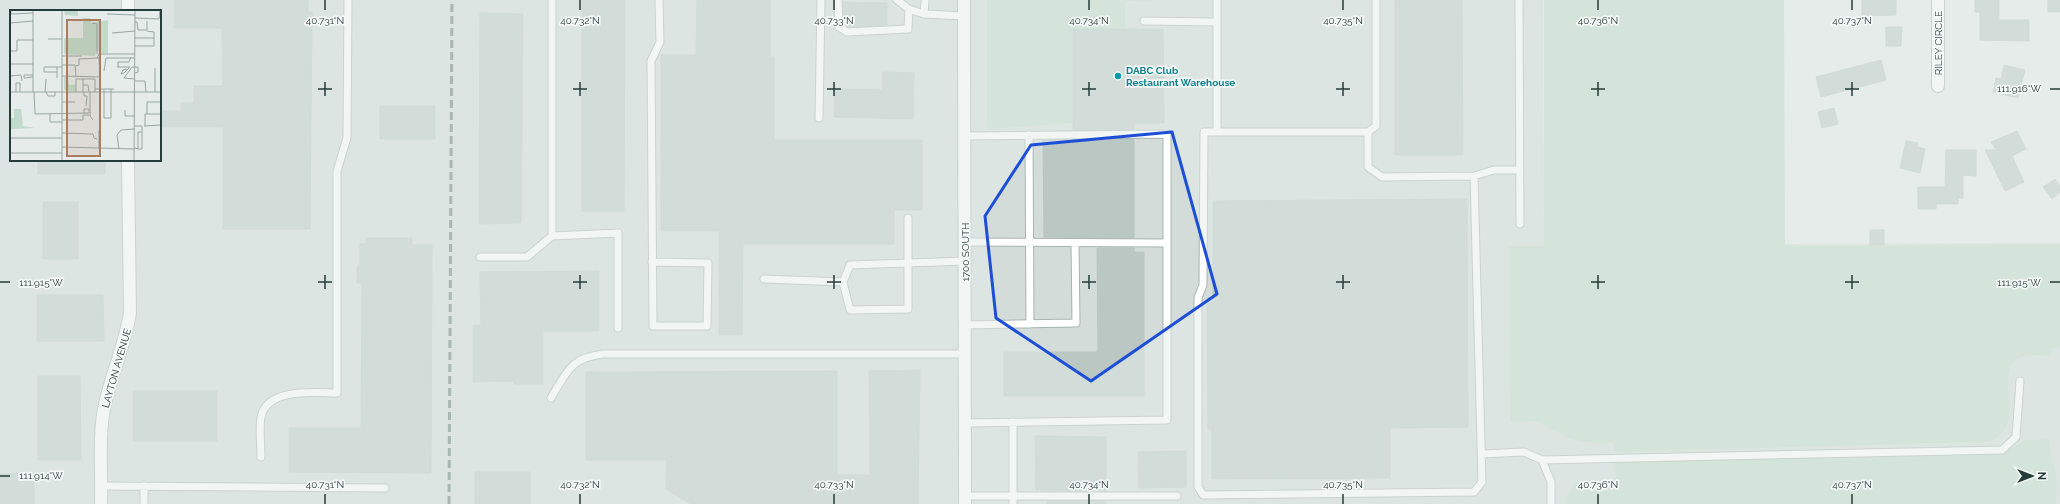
<svg xmlns="http://www.w3.org/2000/svg" width="2060" height="504" viewBox="0 0 2060 504" font-family="Raleway,sans-serif">
<rect width="100%" height="100%" fill="#e5ecea"/>
<!-- built -->
<path fill="#d3dcd9" fill-rule="evenodd" d="M 0,0 L 1543,0 L 1544,245 L 2060,243 L 2060,504 L 0,504 ZM 11,11 L 160,11 L 160,160 L 11,160 Z"/>
<!-- green -->
<path fill="#c0dacb" d="M 987,0 L 1196,0 L 1125,1 L 1125,29 L 1073,29 L 1073,123 L 991,129 L 987,127 Z
M 1544,0 L 1784,0 L 1785,246 L 2060,245 L 2060,348 L 2052,348 L 2051,356 C 2042,356 2025,354 2017,359 C 1993,373 2031,429 1987,442 L 1614,452 L 1613,443 L 1586,442 L 1570,439 L 1536,421 L 1510,422 L 1509,246 L 1544,246 Z
M 2049,439 L 2057,481 L 2056,504 L 1565,504 L 1566,497 L 1574,484 L 1582,481 L 1615,480 L 1614,461 L 1989,455 L 2003,454 L 2024,440 Z"/>
<!-- building -->
<path fill="#bac7c3" stroke="#b8c5c1" d="M 175,0 L 308,0 L 308,12 L 312,12 L 310,229 L 223,229 L 223,127 L 160,127 L 160,111 L 181,111 L 181,103 L 194,103 L 194,86 L 223,86 L 222,28 L 174,28 Z
M 582,0 L 625,0 L 624,211 L 582,211 Z
M 697,0 L 770,0 L 770,57 L 774,57 L 774,140 L 922,140 L 922,210 L 894,210 L 894,244 L 743,244 L 742,335 L 719,335 L 719,231 L 661,231 L 661,55 L 696,55 Z
M 1395,0 L 1462,0 L 1463,155 L 1395,155 Z
M 1862,0 L 1896,0 L 1896,15 L 1862,16 Z
M 1975,0 L 1999,0 L 1999,20 L 2029,20 L 2029,41 L 1980,40 L 1980,12 L 1975,12 Z
M 2048,0 L 2060,0 L 2060,12 L 2048,12 Z
M 843,2 L 887,3 L 887,25 L 848,27 L 844,24 Z
M 480,13 L 523,14 L 521,223 L 479,224 Z
M 1886,27 L 1902,27 L 1901,46 L 1886,46 Z
M 1073,29 L 1163,29 L 1164,123 L 1134,123 L 1134,129 L 1073,130 Z
M 1881,60 L 1886,80 L 1821,97 L 1816,77 Z
M 2004,65 L 2025,70 L 2018,98 L 1993,92 L 1996,78 L 2001,79 Z
M 883,72 L 914,73 L 913,119 L 834,117 L 835,89 L 882,90 Z
M 380,106 L 435,106 L 435,139 L 380,139 Z
M 1834,108 L 1838,124 L 1822,128 L 1818,112 Z
M 2017,131 L 2026,149 L 2012,156 L 2024,182 L 2005,191 L 1985,150 L 1996,150 L 1991,142 Z
M 1134,139 L 1134,238 L 1044,237 L 1043,140 Z
M 1906,141 L 1918,143 L 1917,147 L 1925,149 L 1920,173 L 1900,168 Z
M 1946,150 L 1976,150 L 1976,176 L 1963,175 L 1963,198 L 1958,198 L 1958,204 L 1936,204 L 1936,209 L 1918,209 L 1918,187 L 1945,187 Z
M 38,160 L 105,160 L 105,174 L 38,174 Z
M 2055,179 L 2060,186 L 2060,192 L 2052,199 L 2043,187 Z
M 1467,199 L 1468,427 L 1390,428 L 1390,478 L 1212,479 L 1212,429 L 1208,429 L 1207,302 L 1213,302 L 1213,201 Z
M 43,202 L 78,202 L 78,259 L 43,259 Z
M 1870,230 L 1884,230 L 1884,245 L 1870,245 Z
M 366,238 L 412,238 L 412,245 L 432,245 L 431,473 L 289,472 L 289,428 L 361,428 L 362,283 L 357,283 L 357,269 L 358,265 L 360,265 L 360,244 L 366,244 Z
M 1097,248 L 1134,248 L 1134,252 L 1144,252 L 1144,396 L 1004,396 L 1004,352 L 1098,352 Z
M 599,271 L 599,331 L 543,331 L 543,384 L 514,384 L 514,381 L 473,382 L 473,325 L 481,325 L 480,272 Z
M 37,295 L 103,295 L 104,341 L 37,341 Z
M 920,370 L 918,504 L 691,504 L 666,489 L 667,460 L 586,460 L 586,372 L 837,371 L 837,475 L 870,475 L 869,371 Z
M 38,376 L 80,376 L 81,460 L 38,460 Z
M 133,391 L 217,391 L 217,441 L 133,441 Z
M 1035,436 L 1106,437 L 1106,491 L 1036,490 Z
M 1186,451 L 1186,487 L 1139,488 L 1138,452 Z
M 475,472 L 530,472 L 530,504 L 475,504 Z
M 34,473 L 34,504 L 0,504 L 0,474 Z
M 1047,501 L 1106,501 L 1106,504 L 1047,504 Z"/>
<g fill="none" stroke-linecap="round" stroke-linejoin="round">
<defs>
<path id="lane" d="M 552,0 L 552,236 L 618,233 L 618,328
M 838,0 L 839,27 L 847,32 L 908,29 L 909,9
M 897,0 L 909,9 L 924,14
M 925,0 L 924,14 L 964,16
M 1217,0 L 1217,132
M 1519,0 L 1520,224
M 1144,21 L 1216,22
M 819,118 L 821,0
M 1368,132 L 1368,167 L 1382,177 L 1474,176 L 1482,482 L 1474,492 L 1203,495 L 1198,487 L 1198,298 L 1203,285 L 1204,132 L 1368,132 L 1376,126 L 1376,0
M 1029,135 L 1030,324
M 965,136 L 1167,134 L 1167,420 L 965,423
M 1474,176 L 1494,170 L 1520,170
M 965,242 L 1167,243
M 480,257 L 527,257 L 552,236
M 652,262 L 708,263 L 707,326 L 653,326 L 651,61 L 660,42 L 659,0
M 764,279 L 843,282 L 850,310 L 908,309 L 908,263 L 965,261
M 843,282 L 850,265 L 908,263 L 908,218
M 965,325 L 1076,323 L 1075,243
M 551,398 C 567,372 570,358 603,354 L 965,354
M 1482,454 L 1524,452 L 1542,460 L 1551,482 L 1551,504
M 261,457 C 261,445 259,429 261,417 C 267,387 316,393 337,393 L 337,171 L 347,138 L 348,0
M 1542,460 L 2002,450 L 2016,437 L 2020,381
M 101,486 L 385,488
M 144,486 L 144,504
M 965,496 L 1177,496
M 1013,504 L 1013,422"/>
<path id="street" d="M 1938,0 L 1938,86
M 128,11 L 128,0
M 101,504 C 102,473 98,434 105,404 C 112,373 125,344 130,313 L 128,160"/>
<path id="secondary" d="M 964,0 L 965,504"/>
</defs>
<!-- lane casing -->
<use href="#lane" stroke="#a8b4b1" stroke-width="9"/>
<!-- street casing -->
<use href="#street" stroke="#a8b4b1" stroke-width="14"/>
<!-- secondary casing -->
<use href="#secondary" stroke="#a1b3af" stroke-width="14"/>
<!-- lane -->
<use href="#lane" stroke="#fff" stroke-width="7"/>
<!-- street -->
<use href="#street" stroke="#fff" stroke-width="12"/>
<!-- secondary -->
<use href="#secondary" stroke="#fff" stroke-width="12"/>
<!-- rail -->
<path stroke="#617774" stroke-width="3" stroke-dasharray="8 4" stroke-linecap="butt" d="M 449,504 L 452,0"/>
</g>
<!-- marked area -->
<path d="M0 0H2060V504H0ZM 1172,132 L 1217,294 L 1091,381 L 996,318 L 985,216 L 1031,145 Z" fill="#e5ecea" fill-opacity=".55" fill-rule="evenodd"/>
<path fill="none" stroke="#1d4ed8" stroke-width="3" stroke-linejoin="round" d="M 1172,132 L 1217,294 L 1091,381 L 996,318 L 985,216 L 1031,145 Z"/>
<!-- ticks -->
<path fill="none" stroke="#263c39" stroke-width="1.5" d="M 325,0 L 325,10M 580,0 L 580,10M 834,0 L 834,10M 1089,0 L 1089,10M 1343,0 L 1343,10M 1598,0 L 1598,10M 1852,0 L 1852,10M 325,82 L 325,96M 580,82 L 580,96M 834,82 L 834,96M 1089,82 L 1089,96M 1343,82 L 1343,96M 1598,82 L 1598,96M 1852,82 L 1852,96M 318,89 L 332,89M 573,89 L 587,89M 827,89 L 841,89M 1082,89 L 1096,89M 1336,89 L 1350,89M 1591,89 L 1605,89M 1845,89 L 1859,89M 2050,89 L 2060,89M 325,275 L 325,289M 580,275 L 580,289M 834,275 L 834,289M 1089,275 L 1089,289M 1343,275 L 1343,289M 1598,275 L 1598,289M 1852,275 L 1852,289M 0,282 L 10,282M 318,282 L 332,282M 573,282 L 587,282M 827,282 L 841,282M 1082,282 L 1096,282M 1336,282 L 1350,282M 1591,282 L 1605,282M 1845,282 L 1859,282M 2050,282 L 2060,282M 0,476 L 10,476M 325,494 L 325,504M 580,494 L 580,504M 834,494 L 834,504M 1089,494 L 1089,504M 1343,494 L 1343,504M 1598,494 L 1598,504M 1852,494 L 1852,504"/>
<!-- markers -->
<circle fill="#0f9aa8" stroke="#f5f9f7" stroke-width="1.5" cx="1118" cy="76" r="4"/>
<g text-anchor="middle" stroke-width="3.5" stroke-linejoin="round" paint-order="stroke">
<!-- street labels -->
<g font-size="10" fill="#263c39" stroke="#f5f9f7">
<text transform="translate(1938 43) rotate(-90)" y="4">RILEY CIRCLE</text>
<text transform="translate(965 252) rotate(-90)" y="4">1700 SOUTH</text>
<text transform="translate(116 368) rotate(-74)" y="4">LAYTON AVENUE</text>
</g>
<!-- culture labels -->
<g font-size="10" font-weight="bold" fill="#0d838f" stroke="#f5f9f7" text-anchor="start">
<text x="1126" y="74">DABC Club<tspan x="1126" dy="12">Restaurant Warehouse</tspan></text>
</g>
</g>
<!-- overview -->
<g transform="translate(10 10)">
<rect width="151" height="151" fill="#e5ecea"/>
<path d="M 54,0 L 68,0 L 68,6 L 55,5 ZM 54,7 L 80,8 L 81,13 L 98,10 L 98,43 L 90,43 L 87,39 L 85,46 L 54,44 L 54,28 L 73,28 L 73,8 ZM 54,67 L 57,67 L 59,75 L 65,75 L 66,81 L 54,80 ZM 4,99 L 11,99 L 13,116 L 25,118 L 0,119 L 0,108 L 4,108 Z" fill="#c0dacb"/>
<path fill="none" stroke="#99a6a3" stroke-width="1" d="M 1,0 L 1,4 L 23,3M 52,0 L 52,151M 97,4 L 125,5M 125,8 L 149,9 L 150,0M 125,12 L 127,12 L 128,20 L 137,20 L 137,11M 0,13 L 23,11M 82,13 L 87,14 L 87,44M 137,21 L 144,22 L 144,28M 102,23 L 125,21M 38,29 L 52,29M 125,36 L 144,36 L 144,28 L 125,28M 0,41 L 7,41 L 7,30 L 23,30M 52,46 L 72,46M 87,48 L 89,44 L 125,44M 0,54 L 23,54M 52,55 L 65,55 L 66,66M 47,57 L 34,57 L 34,62 L 47,62M 107,57 L 120,57M 108,57 L 108,52 L 119,52 L 121,47M 145,58 L 145,82M 117,59 L 113,60 L 111,64 L 114,63 L 119,58 L 119,57M 94,61 L 96,48 L 125,48M 0,66 L 11,65 L 12,71M 52,66 L 90,67 L 89,48 L 69,49 L 69,55 L 66,56M 23,67 L 14,68 L 14,65 L 23,65M 47,68 L 47,57 L 52,57M 125,69 L 114,68 L 122,57 L 128,57 L 128,62 L 125,63M 125,71 L 135,71 L 136,82M 73,75 L 78,75 L 79,82M 85,79 L 104,79M 94,79 L 94,108 L 101,108 L 101,79M 0,82 L 151,82M 6,82 L 6,73 L 10,73 L 10,82M 23,82 L 23,0M 24,82 L 25,104 L 79,103 L 79,99 L 74,99 L 74,103M 35,82 L 36,69M 36,82 L 38,86 L 45,86 L 45,82M 66,82 L 66,69 L 85,69 L 85,82M 73,82 L 73,69M 74,82 L 74,86 L 77,86 L 76,96M 80,82 L 80,106 L 83,110M 52,92 L 65,92M 115,100 L 115,106 L 125,106M 40,104 L 40,112 L 52,112M 137,104 L 137,92 L 151,92M 52,110 L 73,110 L 73,105 L 79,105M 134,116 L 151,115M 135,116 L 135,104 L 151,104M 52,123 L 83,124 L 84,128 L 87,129M 0,128 L 52,128M 52,137 L 125,139M 125,138 L 128,139 L 128,122 L 132,122 L 132,116 L 125,116M 89,139 L 89,121M 109,139 L 107,125 L 111,120 L 125,119M 128,139 L 132,139 L 132,122M 0,143 L 52,143M 124,151 L 125,0"/>
<path fill="#a97d5e" fill-opacity="0.15" stroke="#a97d5e" stroke-width="2" d="M 57,10 L 90,10 L 90,146 L 57,146 Z"/>
<rect width="151" height="151" fill="none" stroke="#263c39" stroke-width="2"/>
</g>
<g font-size="10" text-anchor="middle" fill="#263c39" stroke="#f5f9f7" stroke-width="3.5" stroke-linejoin="round" paint-order="stroke">
<text x="325" y="24">40.731°N</text>
<text x="580" y="24">40.732°N</text>
<text x="834" y="24">40.733°N</text>
<text x="1089" y="24">40.734°N</text>
<text x="1343" y="24">40.735°N</text>
<text x="1598" y="24">40.736°N</text>
<text x="1852" y="24">40.737°N</text>
<text x="2019" y="92">111.916°W</text>
<text x="2019" y="286">111.915°W</text>
<text x="41" y="286">111.915°W</text>
<text x="41" y="479">111.914°W</text>
<text x="325" y="488">40.731°N</text>
<text x="580" y="488">40.732°N</text>
<text x="834" y="488">40.733°N</text>
<text x="1089" y="488">40.734°N</text>
<text x="1343" y="488">40.735°N</text>
<text x="1598" y="488">40.736°N</text>
<text x="1852" y="488">40.737°N</text>
</g>
<!-- north arrow -->
<g transform="translate(2032 476) rotate(90)" stroke="#f5f9f7" stroke-width="3" paint-order="stroke">
<path d="M0-3L7 15L0 10L-7 15Z" fill="#263c39"/>
<text y="-6" font-size="11" font-weight="bold" text-anchor="middle" fill="#263c39">N</text>
</g>
</svg>
